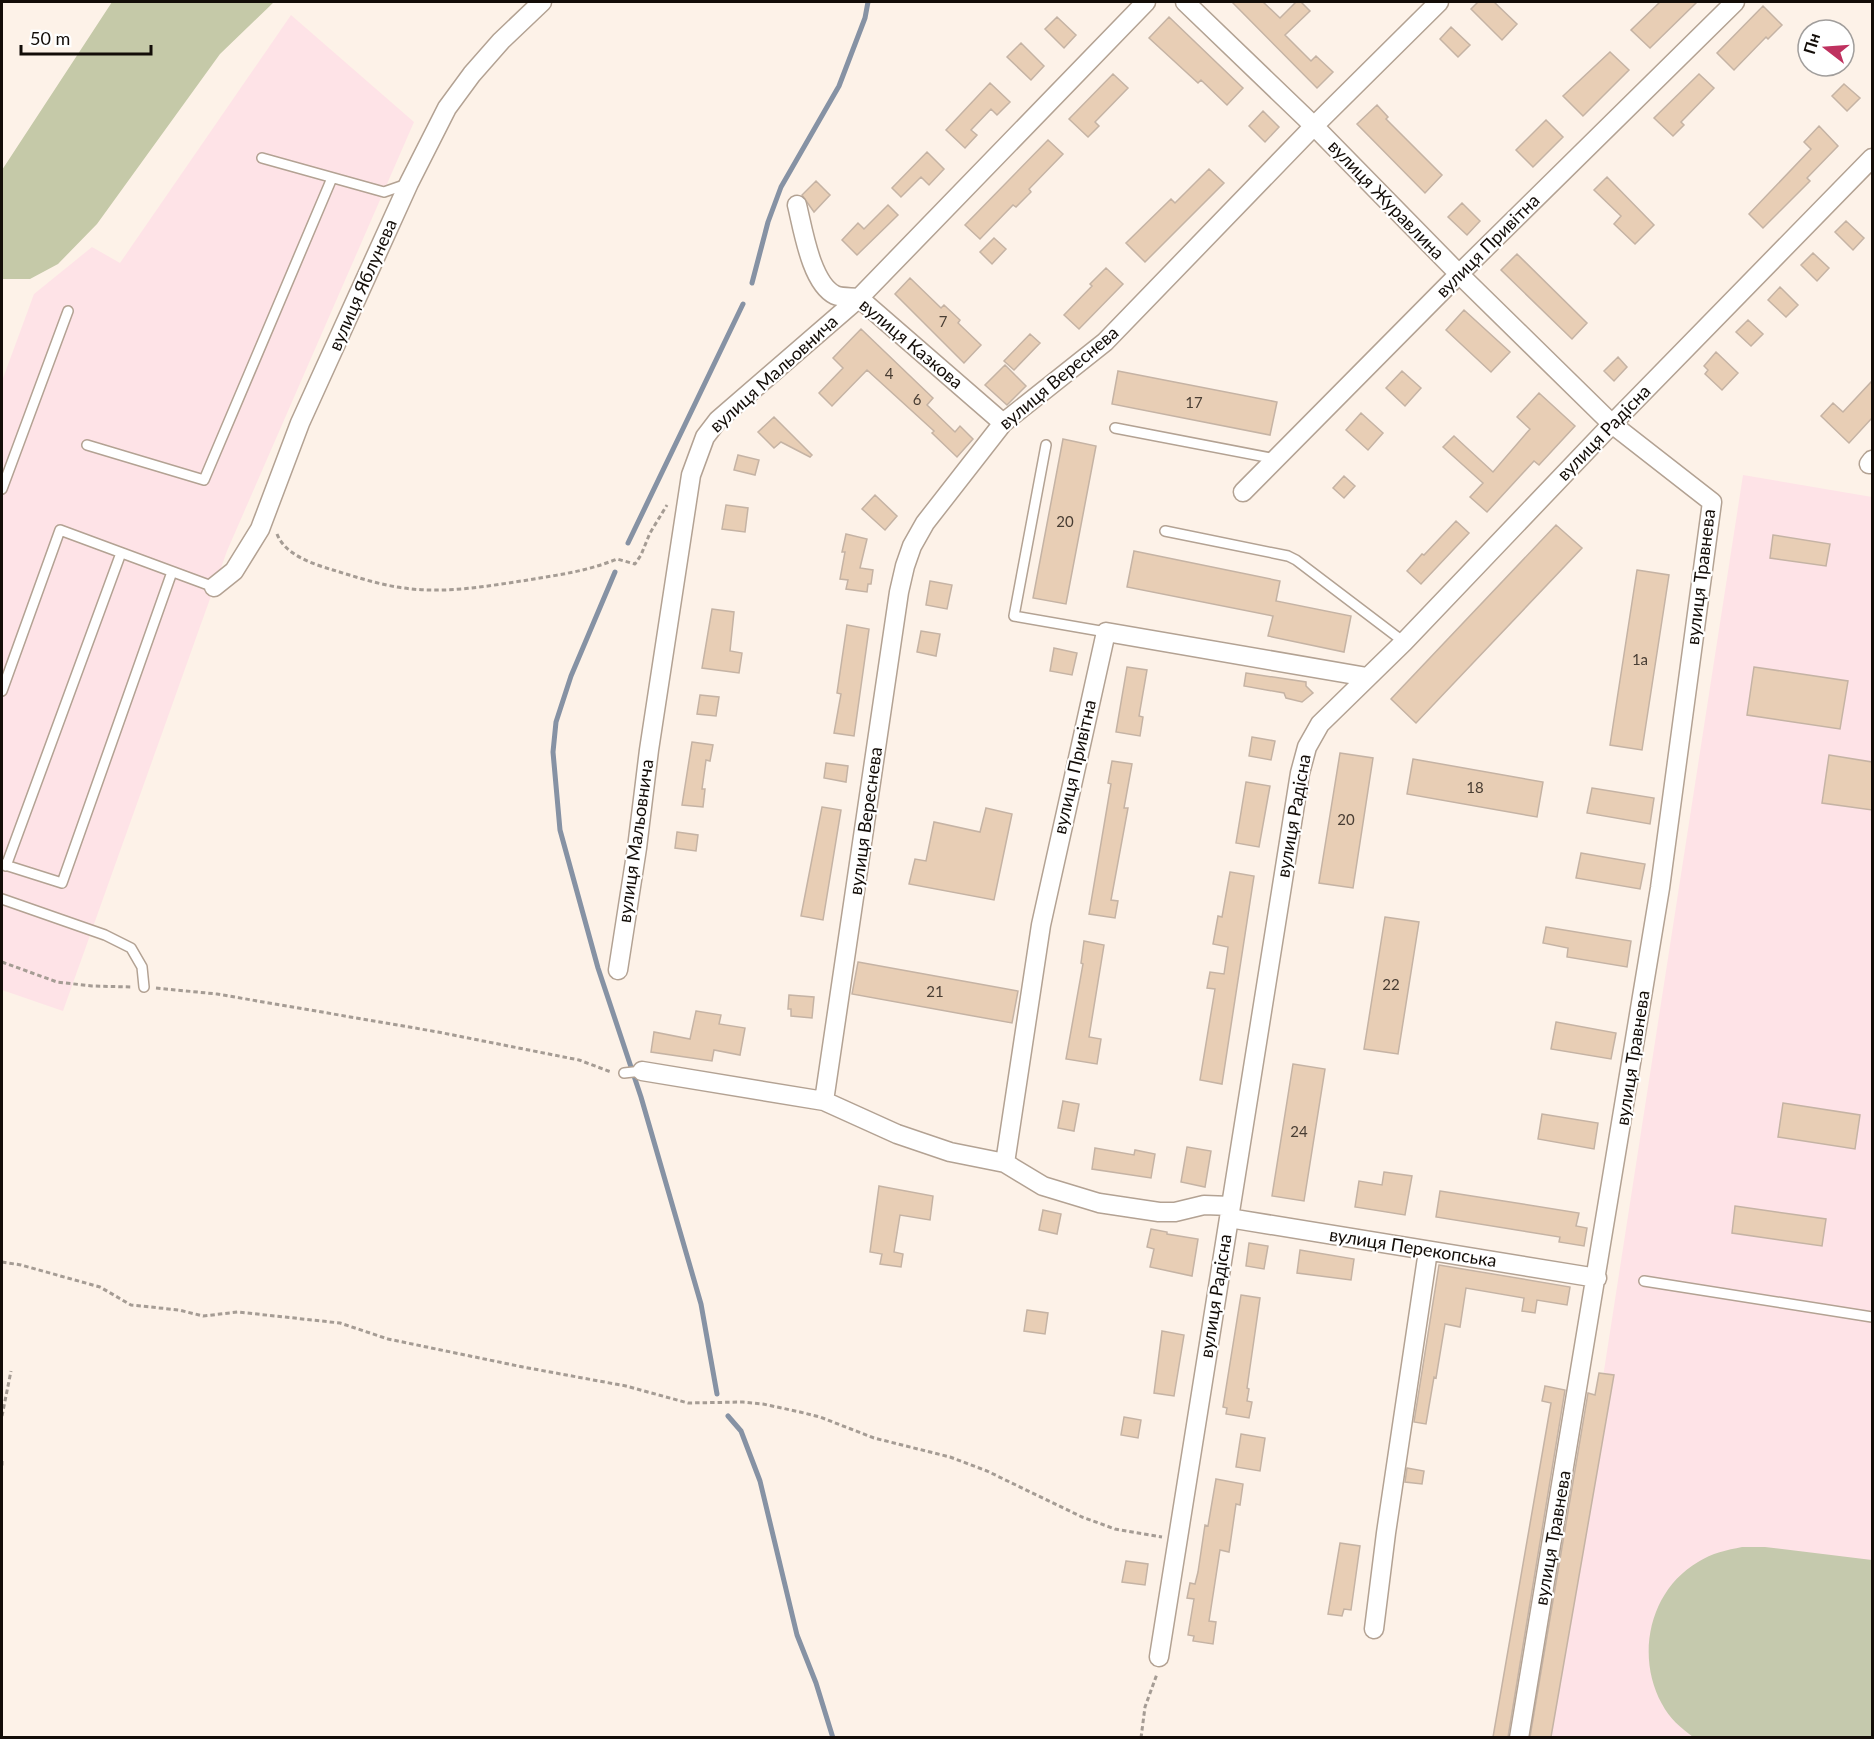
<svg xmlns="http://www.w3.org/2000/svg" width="1874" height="1739" viewBox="0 0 1874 1739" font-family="Lato,sans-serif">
<rect width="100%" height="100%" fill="#fdf2e8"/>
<!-- industrial -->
<path fill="#fee3e7" d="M 291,15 L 414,122 L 227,551 L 63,1011 L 2,990 L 2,381 L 34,294 L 92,247 L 120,263 Z
M 1743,475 L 1872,497 L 1872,1737 L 1547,1738 Z"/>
<!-- green -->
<path fill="#c5c9ad" d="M 1742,1547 L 1765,1547 L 1872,1560 L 1872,1737 L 1693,1737 C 1681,1728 1669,1718 1662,1704 C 1635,1655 1650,1590 1698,1562 C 1712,1553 1727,1550 1742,1547 Z"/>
<!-- forest -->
<path fill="#c5c9a8" d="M 112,2 L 274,2 L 220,54 L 97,224 L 58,264 L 30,279 L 2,279 L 2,170 Z"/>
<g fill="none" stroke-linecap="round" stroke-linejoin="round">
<!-- stream -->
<path stroke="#8692a4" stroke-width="5" d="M 752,283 L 768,222 L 781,187 L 839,86 L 865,18 L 868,2
M 628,543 L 743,304
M 615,572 L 571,676 L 556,722 L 553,752 L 560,830 L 598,968 L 641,1097 L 701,1304 L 717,1394
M 728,1416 L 741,1431 L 760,1481 L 797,1635 L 816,1683 L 833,1738"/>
</g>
<!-- building -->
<path fill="#e8ceb5" stroke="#c5b3a4" stroke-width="1.5" d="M 1232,2 L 1263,2 L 1280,18 L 1296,2 L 1301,2 L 1310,11 L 1285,35 L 1311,61 L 1316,56 L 1333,72 L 1317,88 Z
M 1478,2 L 1494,2 L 1517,24 L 1502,40 L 1471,9 Z
M 1660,2 L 1697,2 L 1650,48 L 1631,30 Z
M 1763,6 L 1782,25 L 1768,39 L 1766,37 L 1734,70 L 1717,53 Z
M 1057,17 L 1076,35 L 1064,48 L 1045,29 Z
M 1169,17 L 1243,88 L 1227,105 L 1201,80 L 1198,83 L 1149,38 Z
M 1451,27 L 1470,45 L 1458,57 L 1440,39 Z
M 1021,43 L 1044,66 L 1031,80 L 1007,57 Z
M 1610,52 L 1629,70 L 1583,116 L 1563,96 Z
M 1113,74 L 1128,88 L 1095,122 L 1099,126 L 1088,137 L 1069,119 Z
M 1699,74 L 1714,88 L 1681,122 L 1684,125 L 1673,136 L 1654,118 Z
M 990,83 L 1010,102 L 997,115 L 991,109 L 971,130 L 977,135 L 965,148 L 946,130 Z
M 1844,84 L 1860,98 L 1847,111 L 1832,96 Z
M 1377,105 L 1388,117 L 1386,119 L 1442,175 L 1425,193 L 1357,124 Z
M 1263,111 L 1279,127 L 1265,142 L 1249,126 Z
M 1546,120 L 1563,137 L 1533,167 L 1516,150 Z
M 1819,126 L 1838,146 L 1807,178 L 1810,181 L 1763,228 L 1749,214 L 1811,149 L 1804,142 Z
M 1048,140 L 1063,154 L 1029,189 L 1031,192 L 1016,207 L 1013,205 L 980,239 L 965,225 Z
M 927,152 L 944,169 L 929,185 L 921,177 L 901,197 L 892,188 Z
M 1209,169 L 1224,183 L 1145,262 L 1126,243 L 1171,199 L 1175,203 Z
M 1607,177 L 1654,225 L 1635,244 L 1614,224 L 1621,216 L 1594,190 Z
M 816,181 L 830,195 L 814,212 L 802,195 Z
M 1462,203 L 1480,221 L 1467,235 L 1448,217 Z
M 888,205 L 898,215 L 857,255 L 842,240 L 858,223 L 864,229 Z
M 1846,221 L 1864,238 L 1853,250 L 1835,232 Z
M 994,238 L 1006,249 L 992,264 L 980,252 Z
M 1813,253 L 1829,268 L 1817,281 L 1801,265 Z
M 1517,254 L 1587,323 L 1572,339 L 1501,270 Z
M 1106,268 L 1123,284 L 1079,329 L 1064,315 L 1092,286 L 1090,284 Z
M 910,278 L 941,308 L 944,305 L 960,320 L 958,323 L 981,345 L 964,363 L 895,294 Z
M 1780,287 L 1798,305 L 1786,317 L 1768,300 Z
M 1464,310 L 1510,352 L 1491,372 L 1446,330 Z
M 1748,320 L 1763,334 L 1751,346 L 1736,332 Z
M 861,329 L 933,398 L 927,405 L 955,432 L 960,426 L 973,439 L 957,457 L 932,433 L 934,431 L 867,370 L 832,406 L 819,393 L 843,368 L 833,358 Z
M 1030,334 L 1040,343 L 1014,370 L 1004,361 Z
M 1716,352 L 1738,373 L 1722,390 L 1705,374 L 1708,370 L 1704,366 Z
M 1618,357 L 1627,367 L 1614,381 L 1604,371 Z
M 1005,365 L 1026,386 L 1007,405 L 985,385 Z
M 1118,371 L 1277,402 L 1270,435 L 1112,404 Z
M 1402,371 L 1421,388 L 1405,406 L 1386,388 Z
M 1872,381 L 1872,418 L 1849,443 L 1821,416 L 1833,403 L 1843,412 Z
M 1539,393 L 1575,426 L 1539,465 L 1534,461 L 1487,512 L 1470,497 L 1483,483 L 1443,447 L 1454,436 L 1493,472 L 1530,429 L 1517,417 Z
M 1361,413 L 1383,433 L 1368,450 L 1346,430 Z
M 774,417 L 812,455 L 810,457 L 781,442 L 774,448 L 758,432 Z
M 1063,439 L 1096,446 L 1066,604 L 1033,598 Z
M 738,455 L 759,460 L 755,475 L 734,470 Z
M 1344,476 L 1355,486 L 1344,498 L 1333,488 Z
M 875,495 L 897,516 L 885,530 L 862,509 Z
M 726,505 L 748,508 L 745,532 L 722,529 Z
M 1456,521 L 1469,533 L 1421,584 L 1407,571 L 1422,554 L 1424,555 Z
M 1556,525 L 1582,548 L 1416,723 L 1391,699 Z
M 846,534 L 867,539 L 860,568 L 873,570 L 871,584 L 868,584 L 867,592 L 846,589 L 848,580 L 840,579 L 845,552 L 842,552 Z
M 1773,535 L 1830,544 L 1826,566 L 1770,558 Z
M 1134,551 L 1280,581 L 1276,601 L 1351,616 L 1344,652 L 1268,636 L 1273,616 L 1127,587 Z
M 1637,570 L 1669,575 L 1642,750 L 1610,745 Z
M 930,581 L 952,585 L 947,609 L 926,605 Z
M 712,609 L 734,612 L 730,651 L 742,653 L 739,673 L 702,668 Z
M 847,625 L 869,629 L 854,736 L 834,733 L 841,694 L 837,693 Z
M 921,631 L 940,634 L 936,656 L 917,652 Z
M 1054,648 L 1077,653 L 1072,675 L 1050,671 Z
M 1127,667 L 1147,670 L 1139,716 L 1143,717 L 1140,736 L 1116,732 Z
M 1754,667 L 1848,681 L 1840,729 L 1747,715 Z
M 1246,673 L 1306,682 L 1306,686 L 1313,693 L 1302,702 L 1286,698 L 1284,693 L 1244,686 Z
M 700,695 L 719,697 L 716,716 L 697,714 Z
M 1252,737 L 1275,741 L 1271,760 L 1249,756 Z
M 692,742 L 713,745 L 710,761 L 706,760 L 702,789 L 705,789 L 703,807 L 682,805 Z
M 1340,753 L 1373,758 L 1353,888 L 1319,883 Z
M 1829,755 L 1872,762 L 1872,810 L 1822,803 Z
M 1413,759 L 1543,782 L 1537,817 L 1407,794 Z
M 1112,761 L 1132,764 L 1124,808 L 1128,808 L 1111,900 L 1118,901 L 1115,918 L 1089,914 L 1111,784 L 1108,783 Z
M 826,763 L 848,766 L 846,782 L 824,778 Z
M 1246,782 L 1270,786 L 1259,847 L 1236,843 Z
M 1592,788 L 1654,798 L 1650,824 L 1587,813 Z
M 822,807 L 841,810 L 823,920 L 801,916 Z
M 986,808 L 1012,814 L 994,900 L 909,884 L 915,859 L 926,861 L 934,822 L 980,832 Z
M 677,832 L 698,835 L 696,851 L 675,848 Z
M 1581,853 L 1645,864 L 1640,889 L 1576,878 Z
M 1230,872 L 1254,876 L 1222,1084 L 1200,1080 L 1215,989 L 1207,988 L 1210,972 L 1224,974 L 1228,947 L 1213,944 L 1218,916 L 1222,917 Z
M 1385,917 L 1419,922 L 1398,1054 L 1364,1049 Z
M 1546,927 L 1631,941 L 1627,967 L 1567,957 L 1568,948 L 1543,943 Z
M 1084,941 L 1104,945 L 1089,1037 L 1101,1039 L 1097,1064 L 1066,1059 L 1083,964 L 1081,963 Z
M 858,962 L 1018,991 L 1012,1023 L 852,994 Z
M 789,995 L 814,997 L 812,1018 L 791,1016 L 791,1009 L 788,1009 Z
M 696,1011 L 721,1015 L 719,1024 L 745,1028 L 740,1055 L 714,1050 L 712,1061 L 651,1052 L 654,1032 L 690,1039 Z
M 1556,1022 L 1616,1033 L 1611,1059 L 1551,1049 Z
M 1293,1064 L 1325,1069 L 1304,1201 L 1272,1196 Z
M 1063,1101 L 1079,1104 L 1074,1131 L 1058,1128 Z
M 1783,1103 L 1860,1115 L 1855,1149 L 1778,1137 Z
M 1542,1114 L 1598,1123 L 1594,1149 L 1538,1139 Z
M 1187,1147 L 1211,1151 L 1205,1187 L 1181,1182 Z
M 1095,1148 L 1134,1155 L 1135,1150 L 1155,1154 L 1151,1178 L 1092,1169 Z
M 1384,1172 L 1412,1176 L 1405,1215 L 1355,1207 L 1359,1181 L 1382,1185 Z
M 879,1186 L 933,1196 L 930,1220 L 900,1215 L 894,1252 L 903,1254 L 901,1267 L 880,1264 L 882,1254 L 870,1252 Z
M 1440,1191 L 1579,1213 L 1576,1226 L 1587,1228 L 1584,1246 L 1559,1242 L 1560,1237 L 1436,1217 Z
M 1735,1206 L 1826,1219 L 1822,1246 L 1732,1233 Z
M 1043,1210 L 1061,1214 L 1057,1234 L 1039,1230 Z
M 1151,1229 L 1167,1232 L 1167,1234 L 1198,1239 L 1192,1276 L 1150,1267 L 1154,1249 L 1147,1247 Z
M 1249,1243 L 1268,1246 L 1264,1269 L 1246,1266 Z
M 1300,1250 L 1354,1259 L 1351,1280 L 1297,1273 Z
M 1439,1265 L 1570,1287 L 1567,1305 L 1537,1300 L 1535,1313 L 1522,1311 L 1524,1298 L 1466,1288 L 1460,1327 L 1445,1324 L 1436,1378 L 1434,1377 L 1426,1424 L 1414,1422 Z
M 1241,1295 L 1260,1298 L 1247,1388 L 1249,1389 L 1247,1401 L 1252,1402 L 1249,1418 L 1226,1414 L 1227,1408 L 1223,1407 Z
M 1027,1310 L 1048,1313 L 1045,1334 L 1024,1331 Z
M 1162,1331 L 1184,1335 L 1174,1396 L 1154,1393 Z
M 1599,1373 L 1614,1375 L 1551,1737 L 1530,1737 L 1588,1393 L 1595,1395 Z
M 1545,1386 L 1565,1390 L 1508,1737 L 1493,1737 L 1551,1403 L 1542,1401 Z
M 1124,1417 L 1141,1420 L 1138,1438 L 1121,1435 Z
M 1241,1434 L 1265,1438 L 1260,1471 L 1236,1467 Z
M 1407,1468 L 1424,1471 L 1422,1484 L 1405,1482 Z
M 1216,1479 L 1243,1484 L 1240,1505 L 1236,1504 L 1229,1552 L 1220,1550 L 1209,1621 L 1216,1622 L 1213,1644 L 1193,1641 L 1194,1636 L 1188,1635 L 1194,1599 L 1187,1598 L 1190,1583 L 1195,1584 L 1198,1572 L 1205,1525 L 1208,1526 Z
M 1340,1543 L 1360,1546 L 1351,1610 L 1344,1609 L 1342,1616 L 1328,1614 Z
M 1126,1561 L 1148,1564 L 1145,1585 L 1122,1582 Z"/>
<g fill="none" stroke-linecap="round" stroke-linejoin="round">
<defs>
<path id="service" d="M 262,158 L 384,192 L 407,184
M 1115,428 L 1276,459
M 87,445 L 204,480 L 332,178
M 1046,445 L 1014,616 L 1106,632
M 2,489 L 68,311
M 1165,531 L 1288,556 L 1296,560 L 1404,642
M 2,691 L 60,530 L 214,587
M 2,864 L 62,883 L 172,572
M 6,866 L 121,553
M 2,899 L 105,935 L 131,948 L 142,967 L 144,987
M 624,1073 L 642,1071
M 1644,1281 L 1872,1317"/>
<path id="minor" d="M 1185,2 L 1314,126 L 1459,274 L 1612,424 L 1712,502 L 1660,888 L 1519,1738
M 797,205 C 803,229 811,283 835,295 C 841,298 852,297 859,298 L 1003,423
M 1869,464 L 1872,460
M 1243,492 L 1459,274 L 1735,2
M 214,587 L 234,571 L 260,529 L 300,423 L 409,183 L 447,108 L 472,74 L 501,41 L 542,2
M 618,970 L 637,848 L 649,750 L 691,475 L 705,437 L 718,420 L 859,298 L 1146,2
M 642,1071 L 824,1101 L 897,1134 L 950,1152 L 1005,1163 L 1043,1186 L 1099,1203 L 1159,1212 L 1175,1212 L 1204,1205 L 1231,1206
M 824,1101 L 899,592 L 905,566 L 912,546 L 925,523 L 1003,423 L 1105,342 L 1314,126 L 1439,2
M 1005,1163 L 1041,925 L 1106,632 L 1367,677
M 1229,1218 L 1597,1278
M 1374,1629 L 1386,1533 L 1428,1251
M 1159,1657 L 1300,773 L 1307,747 L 1320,724 L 1404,642 L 1612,424 L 1872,158"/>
</defs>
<!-- service casing -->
<use href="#service" stroke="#b3a293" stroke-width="12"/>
<!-- minor casing -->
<use href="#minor" stroke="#b3a293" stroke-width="21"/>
<!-- path -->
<path stroke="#a59c94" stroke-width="3" stroke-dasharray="4.5 3" stroke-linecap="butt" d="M 277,534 C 285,555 313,564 333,570 C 356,577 380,585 404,588 C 445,594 488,586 528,580 C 558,575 588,571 617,559 L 635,564 L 641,555 L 650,533 L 667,505
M 2,962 L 57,982 L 92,986 L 131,987
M 156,988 L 217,994 L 438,1032 L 579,1060 L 611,1072
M 2,1262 L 21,1265 L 100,1287 L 131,1305 L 179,1310 L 203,1316 L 238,1312 L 340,1323 L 388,1339 L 523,1367 L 626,1386 L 688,1403 L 743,1402 L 763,1404 L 800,1412 L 820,1417 L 874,1438 L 950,1457 L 987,1471 L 1082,1517 L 1115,1529 L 1162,1537
M 2,1416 L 11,1371
M 2,1461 L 2,1468
M 1141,1738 L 1145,1707 L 1157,1674"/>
<!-- service -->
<use href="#service" stroke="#fff" stroke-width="9"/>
<!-- minor -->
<use href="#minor" stroke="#fff" stroke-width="18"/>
</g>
<g text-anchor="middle" stroke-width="4.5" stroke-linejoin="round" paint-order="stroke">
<!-- number labels -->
<g font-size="15" fill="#483d33">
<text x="943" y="327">7</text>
<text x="889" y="379">4</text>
<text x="917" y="405">6</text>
<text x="1194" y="408">17</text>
<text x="1065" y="527">20</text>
<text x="1640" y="665">1а</text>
<text x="1475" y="793">18</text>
<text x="1346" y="825">20</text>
<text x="1391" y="990">22</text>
<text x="935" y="997">21</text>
<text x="1299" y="1137">24</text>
</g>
<!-- street labels -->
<g font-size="18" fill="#130d08" stroke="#fff">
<text transform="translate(1386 200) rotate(46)" y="6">вулиця Журавлина</text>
<text transform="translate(1488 246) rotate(-45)" y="6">вулиця Привітна</text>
<text transform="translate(363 285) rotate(-66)" y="6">вулиця Яблунева</text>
<text transform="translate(911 344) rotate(40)" y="6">вулиця Казкова</text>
<text transform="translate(774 374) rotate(-42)" y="6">вулиця Мальовнича</text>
<text transform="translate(1059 378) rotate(-40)" y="6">вулиця Вереснева</text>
<text transform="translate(1604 433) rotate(-46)" y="6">вулиця Радісна</text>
<text transform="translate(1701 577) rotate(-83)" y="6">вулиця Травнева</text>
<text transform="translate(1075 767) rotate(-77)" y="6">вулиця Привітна</text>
<text transform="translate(1294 816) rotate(-80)" y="6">вулиця Радісна</text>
<text transform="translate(866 821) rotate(-82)" y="6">вулиця Вереснева</text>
<text transform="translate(636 841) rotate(-82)" y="6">вулиця Мальовнича</text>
<text transform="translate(1633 1058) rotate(-81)" y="6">вулиця Травнева</text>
<text transform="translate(1413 1248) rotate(9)" y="6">вулиця Перекопська</text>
<text transform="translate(1216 1296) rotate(-81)" y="6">вулиця Радісна</text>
<text transform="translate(1553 1538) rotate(-80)" y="6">вулиця Травнева</text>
</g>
</g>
<!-- border -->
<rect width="1874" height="1739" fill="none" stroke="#130d08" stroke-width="6"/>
<!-- north arrow -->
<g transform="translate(1826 48) rotate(287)"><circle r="28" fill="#ffffff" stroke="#a19e9c" stroke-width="1.5"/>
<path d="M0-4.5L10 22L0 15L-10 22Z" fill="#bf315f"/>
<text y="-9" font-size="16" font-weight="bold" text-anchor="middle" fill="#130d08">Пн</text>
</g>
<!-- scale -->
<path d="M21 45v9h130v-9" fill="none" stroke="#130d08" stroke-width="3"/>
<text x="30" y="45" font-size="18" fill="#130d08" stroke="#ffffff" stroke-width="4.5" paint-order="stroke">50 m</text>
</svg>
